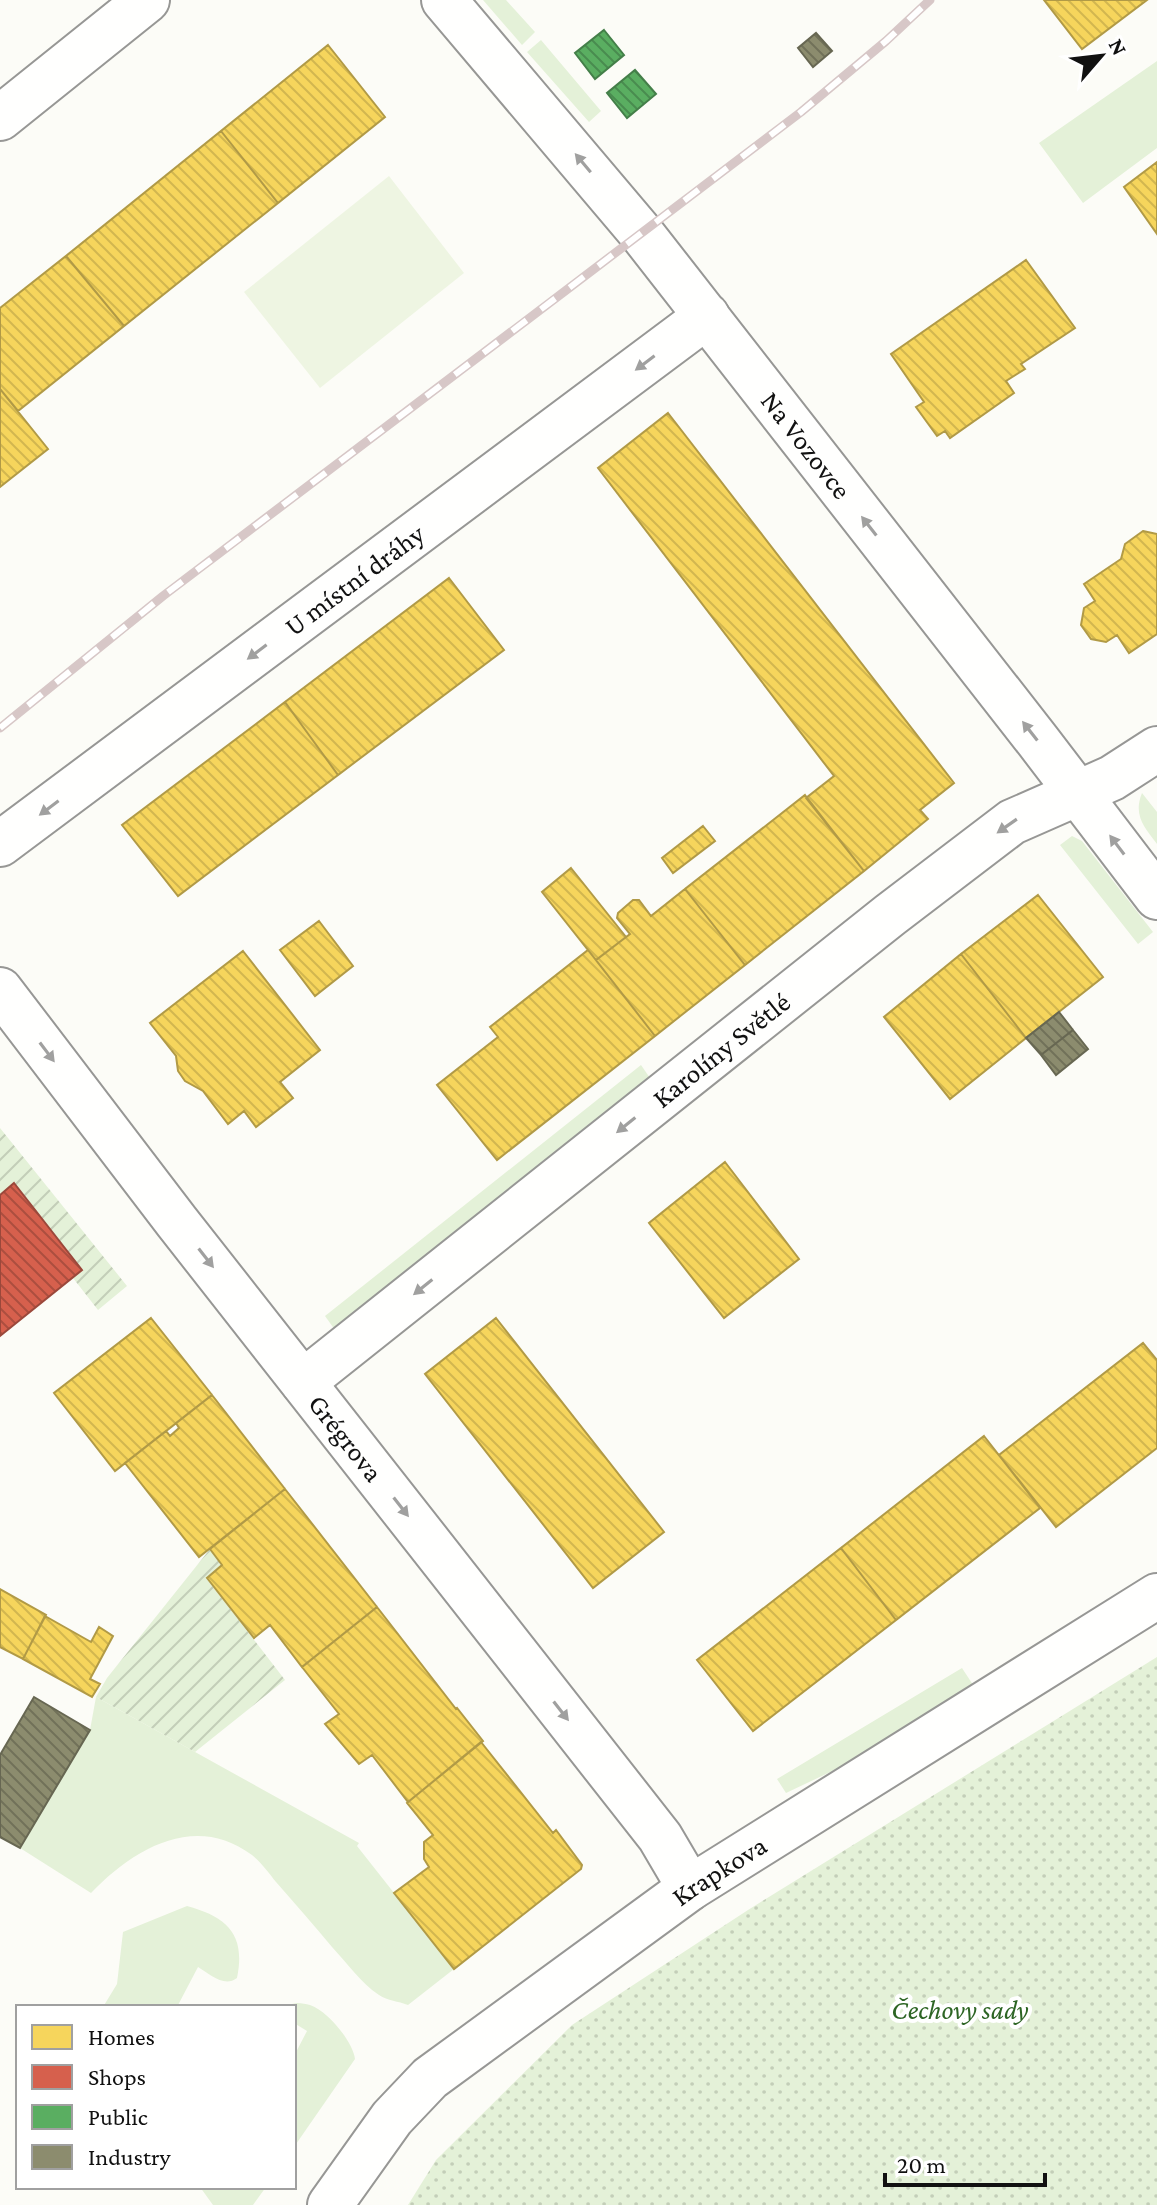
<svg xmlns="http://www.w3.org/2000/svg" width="1157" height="2205" viewBox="0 0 1157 2205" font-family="'Crimson Pro',serif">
<defs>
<pattern id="park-dots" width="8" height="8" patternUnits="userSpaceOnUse" patternTransform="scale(2)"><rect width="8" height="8" fill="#e4f1d8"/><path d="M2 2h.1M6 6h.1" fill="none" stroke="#c3ceb8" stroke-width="1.8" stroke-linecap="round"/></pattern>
<pattern id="garden-furrows" width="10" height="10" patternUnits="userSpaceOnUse" patternTransform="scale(2)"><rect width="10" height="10" fill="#e4f1d8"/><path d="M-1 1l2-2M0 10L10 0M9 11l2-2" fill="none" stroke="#c3ceb8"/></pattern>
<pattern id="homes-back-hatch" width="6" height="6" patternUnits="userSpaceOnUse" patternTransform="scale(2)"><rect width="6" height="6" fill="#f6d55c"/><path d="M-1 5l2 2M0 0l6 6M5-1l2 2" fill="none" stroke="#d2b64f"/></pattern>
<pattern id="shops-back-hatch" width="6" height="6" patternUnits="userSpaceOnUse" patternTransform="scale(2)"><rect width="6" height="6" fill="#d6604d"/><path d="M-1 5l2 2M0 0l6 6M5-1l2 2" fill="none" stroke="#ac4e3f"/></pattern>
<pattern id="public-back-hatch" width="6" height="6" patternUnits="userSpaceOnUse" patternTransform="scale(2)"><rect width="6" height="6" fill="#5aae61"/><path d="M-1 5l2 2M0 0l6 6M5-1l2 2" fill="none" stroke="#498c4f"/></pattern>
<pattern id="industry-back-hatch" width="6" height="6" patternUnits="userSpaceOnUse" patternTransform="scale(2)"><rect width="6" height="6" fill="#8c8c6e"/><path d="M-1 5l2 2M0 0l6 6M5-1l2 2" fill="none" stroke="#717159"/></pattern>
</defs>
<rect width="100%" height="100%" fill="#fcfcf7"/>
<!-- grass -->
<path fill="#e4f1d8" d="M 483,0 L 506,0 L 535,32 L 522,45 Z
M 541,40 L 601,111 L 589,122 L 527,52 Z
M 1157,61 L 1157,148 L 1083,203 L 1039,143 Z
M 1142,793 L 1157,812 L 1157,844 C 1144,827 1133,815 1142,793 Z
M 1072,836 L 1082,841 L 1153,932 L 1138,944 L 1060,845 Z
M 641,1065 L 652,1081 L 335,1330 L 325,1316 Z
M 962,1668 L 979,1694 L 883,1747 L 786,1793 L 777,1779 Z
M 96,1697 L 359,1843 L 357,1846 L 454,1969 L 408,2005 C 398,2001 388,2001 379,1995 C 361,1983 347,1963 332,1947 C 314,1925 295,1904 276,1882 C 269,1873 261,1862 252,1855 C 195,1812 133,1849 91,1893 L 20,1848 L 90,1730 Z
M 187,1906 C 227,1917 246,1934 237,1978 C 224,1988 210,1974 198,1967 L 177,2007 L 103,2007 L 117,1984 L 123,1932 Z
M 297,2003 C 302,2003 306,2004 310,2005 C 328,2011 353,2042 355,2059 L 294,2147 L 294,2056 L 307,2031 L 294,2023 L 294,2007 L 277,2007 Z
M 200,2187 L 266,2187 L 253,2205 L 213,2205 Z"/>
<!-- park -->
<path fill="url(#park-dots)" d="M 1157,1657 L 1157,2205 L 408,2205 L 436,2160 L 572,2025 L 748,1910 Z"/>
<!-- garden -->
<path fill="url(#garden-furrows)" d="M 0,1128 L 127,1286 L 98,1310 L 73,1278 L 82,1270 L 14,1184 L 0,1195 Z
M 210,1549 L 222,1565 L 207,1579 L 285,1680 L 195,1752 L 96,1697 L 107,1678 Z"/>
<!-- pitch -->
<path fill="#eef5e2" d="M 389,176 L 464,273 L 320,388 L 244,292 Z"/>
<!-- homes -->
<path fill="url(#homes-back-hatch)" stroke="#b19a46" stroke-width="2" d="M 1044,0 L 1147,0 L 1082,49 Z
M 328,45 L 385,117 L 278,203 L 221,131 Z
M 221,131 L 278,203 L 124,326 L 66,256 Z
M 1157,162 L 1157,234 L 1124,187 Z
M 66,256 L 124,326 L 18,411 L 0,389 L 0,308 Z
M 1026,260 L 1075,328 L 1021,364 L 1025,369 L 1006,381 L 1014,393 L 950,438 L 945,431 L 937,436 L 916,407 L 924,402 L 891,354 Z
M 0,389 L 48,449 L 0,487 Z
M 668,413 L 954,783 L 920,810 L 928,819 L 864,871 L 806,798 L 834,776 L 598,468 Z
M 1143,531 L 1157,534 L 1157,634 L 1129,653 L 1117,635 L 1106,642 L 1091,639 L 1081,625 L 1084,608 L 1095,601 L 1084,584 L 1121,559 L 1125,544 Z
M 449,578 L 504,650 L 338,775 L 285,702 Z
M 285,702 L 338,775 L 178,896 L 122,825 Z
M 805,795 L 864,871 L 745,965 L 685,889 Z
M 703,826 L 715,841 L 673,873 L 662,858 Z
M 571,868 L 626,937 L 596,960 L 542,892 Z
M 685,889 L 745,965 L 655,1036 L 596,960 L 630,934 L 617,918 L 618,913 L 633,900 L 639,900 L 651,916 Z
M 1038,895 L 1103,977 L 1026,1038 L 961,954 Z
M 319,921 L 353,966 L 315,996 L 280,950 Z
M 588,950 L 655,1036 L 497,1160 L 437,1085 L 498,1037 L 490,1027 Z
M 243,951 L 320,1050 L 280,1082 L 293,1098 L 256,1127 L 244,1111 L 228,1124 L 203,1091 L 185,1081 L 178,1071 L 176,1056 L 150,1023 Z
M 961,954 L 1026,1038 L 950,1099 L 884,1017 Z
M 725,1162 L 799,1259 L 724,1318 L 649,1223 Z
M 151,1318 L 212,1395 L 115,1471 L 54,1393 Z
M 496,1318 L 664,1532 L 593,1588 L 425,1374 Z
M 1143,1343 L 1157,1360 L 1157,1448 L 1056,1527 L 999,1455 Z
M 212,1395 L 285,1489 L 199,1557 L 125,1463 L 166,1431 L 170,1436 L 179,1428 L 176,1423 Z
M 984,1436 L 1040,1508 L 896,1620 L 841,1548 Z
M 285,1489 L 377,1607 L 302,1667 L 270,1625 L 254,1638 L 207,1578 L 222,1565 L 210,1549 Z
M 841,1548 L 896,1620 L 753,1731 L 697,1660 Z
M 0,1589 L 46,1615 L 23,1659 L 0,1647 Z
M 377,1607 L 456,1709 L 457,1708 L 483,1741 L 408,1802 L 372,1755 L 359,1764 L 325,1724 L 339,1714 L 302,1667 Z
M 45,1616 L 91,1642 L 99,1627 L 113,1636 L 90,1679 L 100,1684 L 92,1697 L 23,1659 Z
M 481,1742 L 553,1833 L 556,1830 L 582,1865 L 581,1869 L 454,1969 L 394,1893 L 429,1867 L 424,1859 L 424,1842 L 433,1835 L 407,1803 Z"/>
<!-- shops -->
<path fill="url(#shops-back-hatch)" stroke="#9b483b" stroke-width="2" d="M 14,1183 L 82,1270 L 0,1336 L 0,1195 Z"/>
<!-- public -->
<path fill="url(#public-back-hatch)" stroke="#447f49" stroke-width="2" d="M 604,30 L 624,55 L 595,79 L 575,53 Z
M 635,70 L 656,94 L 627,118 L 607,93 Z"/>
<!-- industry -->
<path fill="url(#industry-back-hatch)" stroke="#676752" stroke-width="2" d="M 816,33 L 832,51 L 813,67 L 798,48 Z
M 1059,1012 L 1073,1030 L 1041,1055 L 1026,1038 Z
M 1073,1030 L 1088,1049 L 1056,1075 L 1041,1055 Z
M 34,1697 L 90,1730 L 20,1848 L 0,1837 L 0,1755 Z"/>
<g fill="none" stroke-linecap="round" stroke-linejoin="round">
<defs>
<g id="minor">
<path id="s1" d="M 444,0 L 642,234 L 1038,741 L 1157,897"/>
<path d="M 0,118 L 147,0"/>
<path id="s2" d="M 0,844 L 707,316"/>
<path id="s3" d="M 0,990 L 177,1222 L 660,1837 L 690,1888"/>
<path id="s4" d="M 303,1382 L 890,915 L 1012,822 L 1112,778 L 1157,749"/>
<path id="s5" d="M 330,2205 L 392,2118 L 430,2078 L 690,1888 L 1157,1596"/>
</g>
</defs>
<!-- minor casing -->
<use href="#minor" stroke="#979795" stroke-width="48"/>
<!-- minor -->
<use href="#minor" stroke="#fffffe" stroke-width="44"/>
<defs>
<path id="rail" d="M 0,728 L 163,596 L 801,112 L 886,41 L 930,0"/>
</defs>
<!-- rail casing -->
<use href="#rail" stroke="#d7c7c7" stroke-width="9"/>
<!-- rail -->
<use href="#rail" stroke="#fff" stroke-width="6" stroke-dasharray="18" stroke-linecap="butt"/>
</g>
<!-- one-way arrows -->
<defs><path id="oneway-solid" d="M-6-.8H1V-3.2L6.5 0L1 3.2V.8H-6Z" transform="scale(2)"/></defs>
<g fill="#a0a09f">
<use href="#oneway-solid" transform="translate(583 163) rotate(-130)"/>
<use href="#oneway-solid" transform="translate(645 363) rotate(143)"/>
<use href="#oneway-solid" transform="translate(869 526) rotate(-128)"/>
<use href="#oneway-solid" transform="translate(257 652) rotate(143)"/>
<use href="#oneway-solid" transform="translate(1030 731) rotate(-128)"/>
<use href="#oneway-solid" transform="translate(49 808) rotate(143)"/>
<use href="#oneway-solid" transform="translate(1007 826) rotate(145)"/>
<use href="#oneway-solid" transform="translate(1117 845) rotate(-127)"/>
<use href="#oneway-solid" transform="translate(47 1052) rotate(53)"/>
<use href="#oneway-solid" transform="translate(626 1125) rotate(141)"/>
<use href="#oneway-solid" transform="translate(206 1258) rotate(52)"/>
<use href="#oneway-solid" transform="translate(423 1287) rotate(141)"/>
<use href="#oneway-solid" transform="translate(401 1507) rotate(52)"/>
<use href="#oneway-solid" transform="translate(561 1711) rotate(52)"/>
</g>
<g text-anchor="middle" stroke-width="8" stroke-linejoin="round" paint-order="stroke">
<!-- street labels -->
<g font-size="28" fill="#111" stroke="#fff">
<text dy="10" stroke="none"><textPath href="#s1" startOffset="574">Na Vozovce</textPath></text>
<text dy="10" stroke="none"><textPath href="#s2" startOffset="442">U místní dráhy</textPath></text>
<text dy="10" stroke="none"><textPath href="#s4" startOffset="534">Karolíny Světlé</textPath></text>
<text dy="10" stroke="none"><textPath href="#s3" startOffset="566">Grégrova</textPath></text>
<text dy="10" stroke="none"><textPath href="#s5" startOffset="518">Krapkova</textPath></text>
</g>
<!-- park labels -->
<g font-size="28" font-style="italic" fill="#2d6524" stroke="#fff">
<text x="960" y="2019">Čechovy sady</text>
</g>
</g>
<!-- legend -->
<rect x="16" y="2005" width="280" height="184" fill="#ffffff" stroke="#a0a0a0" stroke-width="2"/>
<rect x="32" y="2025" width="40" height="24" fill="#f6d55c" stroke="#a0a0a0" stroke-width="2"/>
<text x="88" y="2045" font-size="24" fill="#111111">Homes</text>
<rect x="32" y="2065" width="40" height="24" fill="#d6604d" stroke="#a0a0a0" stroke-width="2"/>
<text x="88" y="2085" font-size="24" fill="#111111">Shops</text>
<rect x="32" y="2105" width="40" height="24" fill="#5aae61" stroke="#a0a0a0" stroke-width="2"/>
<text x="88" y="2125" font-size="24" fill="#111111">Public</text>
<rect x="32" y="2145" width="40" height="24" fill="#8c8c6e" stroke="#a0a0a0" stroke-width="2"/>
<text x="88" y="2165" font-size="24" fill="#111111">Industry</text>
<!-- north arrow -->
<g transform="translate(1101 56) rotate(62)" stroke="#ffffff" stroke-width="6" paint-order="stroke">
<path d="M0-6L14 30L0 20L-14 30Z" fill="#111111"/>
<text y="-12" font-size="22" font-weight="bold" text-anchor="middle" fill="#111111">N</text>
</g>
<!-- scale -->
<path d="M885 2173v12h160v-12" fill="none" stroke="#111111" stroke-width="4"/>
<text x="897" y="2173" font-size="24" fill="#111111" stroke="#ffffff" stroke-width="6" paint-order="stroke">20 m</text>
</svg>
